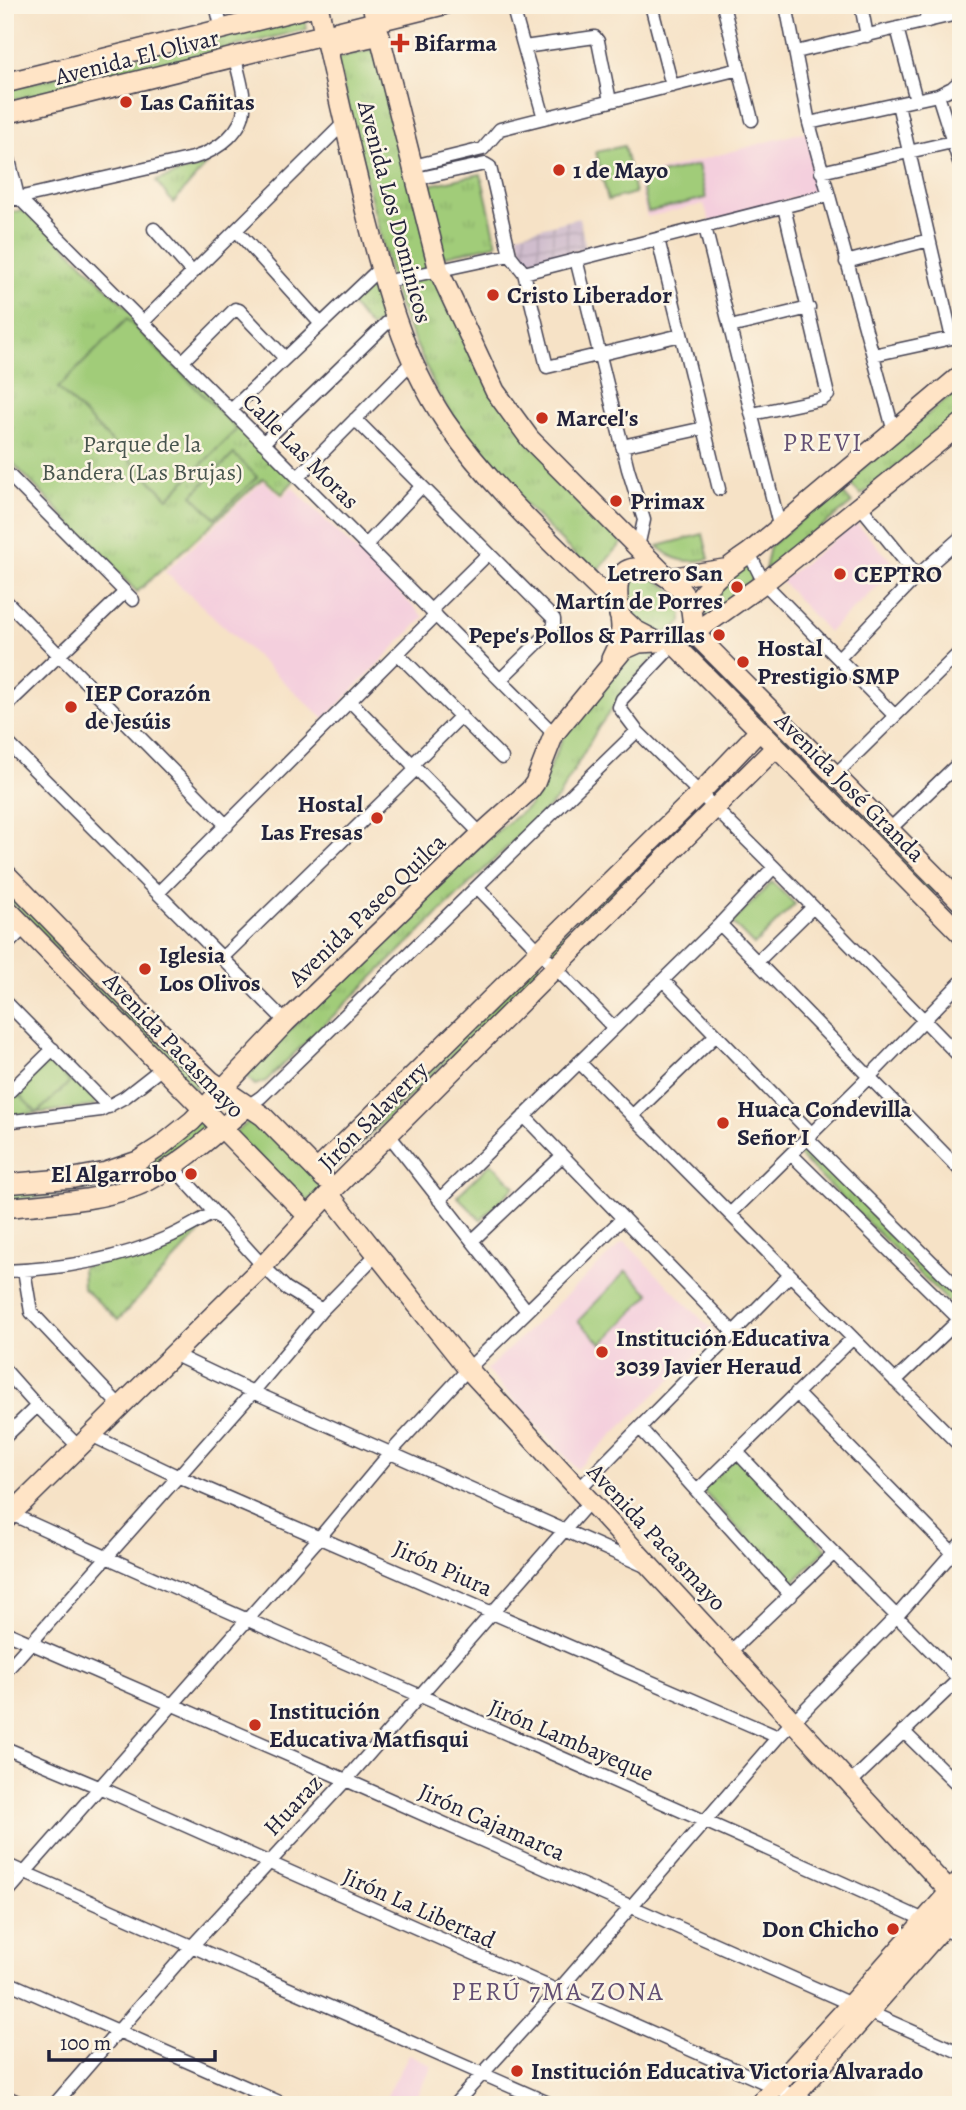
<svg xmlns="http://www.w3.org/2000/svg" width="966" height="2110" viewBox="0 0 966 2110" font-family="Alegreya,serif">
<defs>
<pattern id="industrial-grid" width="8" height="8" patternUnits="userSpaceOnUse" patternTransform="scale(1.75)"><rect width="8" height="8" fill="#d0bdcd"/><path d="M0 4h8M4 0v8" fill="none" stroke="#b2a2b1"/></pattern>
<pattern id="grass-tufts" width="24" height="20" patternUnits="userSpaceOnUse" patternTransform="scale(1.75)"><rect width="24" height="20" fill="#a1cc79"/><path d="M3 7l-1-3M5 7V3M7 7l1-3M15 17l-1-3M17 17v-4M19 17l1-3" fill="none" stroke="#8aaf6a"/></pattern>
</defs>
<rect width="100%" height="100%" fill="#fcf5e5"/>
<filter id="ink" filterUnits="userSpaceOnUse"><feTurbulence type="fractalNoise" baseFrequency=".0143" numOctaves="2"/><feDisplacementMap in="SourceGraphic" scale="14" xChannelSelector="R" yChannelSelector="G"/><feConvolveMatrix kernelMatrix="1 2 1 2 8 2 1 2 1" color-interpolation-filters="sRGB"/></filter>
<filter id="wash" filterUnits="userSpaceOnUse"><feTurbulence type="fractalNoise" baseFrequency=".00686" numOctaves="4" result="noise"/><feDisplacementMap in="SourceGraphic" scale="28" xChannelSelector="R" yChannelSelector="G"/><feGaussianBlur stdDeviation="1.57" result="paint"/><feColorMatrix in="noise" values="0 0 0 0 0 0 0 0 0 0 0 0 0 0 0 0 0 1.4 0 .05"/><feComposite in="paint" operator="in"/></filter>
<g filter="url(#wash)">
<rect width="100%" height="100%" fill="#f6e2c6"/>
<!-- built -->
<path fill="#f4cfdd" d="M 807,131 L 822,190 L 710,222 L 704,204 L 647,217 L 637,177 Z
M 263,481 L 282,497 L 292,487 L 424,617 L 324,719 L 165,572 Z
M 856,523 L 898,568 L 828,632 L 781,581 Z
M 624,1241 L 717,1335 L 577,1469 L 486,1370 Z
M 409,2054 L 432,2066 L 412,2105 L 382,2105 Z"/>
<!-- industrial -->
<path fill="url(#industrial-grid)" d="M 579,218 L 586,248 L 525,263 L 517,234 Z"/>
<!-- grass -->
<path fill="url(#grass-tufts)" stroke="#62775a" stroke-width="2" d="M 304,15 L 307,29 L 5,102 L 5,90 Z
M 374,49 L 479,373 L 623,542 L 594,574 L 477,456 L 437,391 L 397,302 L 336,58 Z
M 208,163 L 173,203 L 156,181 Z
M 481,174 L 497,244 L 443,257 L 425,186 Z
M 28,209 L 297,477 L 282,494 L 263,478 L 137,592 L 5,455 L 5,213 Z
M 368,285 L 372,285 L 384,318 L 371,328 L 349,302 Z
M 961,387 L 961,415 L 861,495 L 847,481 Z
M 839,488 L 852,503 L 765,570 L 770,546 Z
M 703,534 L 709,559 C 688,563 673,562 658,546 Z
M 750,562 L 758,576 L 706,619 L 703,603 Z
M 652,578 C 673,588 683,597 682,622 L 669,632 C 664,632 657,633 652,631 C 636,626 612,590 636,580 C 640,578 647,578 652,578 Z
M 699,644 L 938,887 L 930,894 L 690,653 Z
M 638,653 L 658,653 L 628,687 L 598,728 L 558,798 L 266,1081 L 255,1085 L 248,1078 L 248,1070 L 481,844 L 529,806 L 549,769 L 570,722 L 617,667 Z
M 697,804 L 702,809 L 555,953 L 550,946 Z
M 5,880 L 198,1077 L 195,1090 L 5,896 Z
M 538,962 L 545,967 L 336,1167 L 330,1162 Z
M 51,1056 L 96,1101 L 94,1106 L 5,1117 L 5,1101 Z
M 257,1116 L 324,1182 L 317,1196 L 302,1204 L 234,1133 Z
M 200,1120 L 212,1128 L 166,1163 L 127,1183 L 5,1203 L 5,1190 L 79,1182 Z
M 806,1144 L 961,1297 L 961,1314 L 796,1153 Z
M 204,1228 L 118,1320 L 83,1288 L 82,1267 L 146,1252 Z
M 736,1457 L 827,1549 L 790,1585 L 702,1490 Z"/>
<!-- pitch -->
<path fill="#a1cc79" stroke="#62775a" stroke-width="2" d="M 624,146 L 635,193 L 608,200 L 596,152 Z
M 698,165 L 706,198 L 648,212 L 640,179 Z
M 127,319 L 237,429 L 168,498 L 58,388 Z
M 234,454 L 257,477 L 215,518 L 192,495 Z
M 772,882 L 795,904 L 754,945 L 732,923 Z
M 50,1061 L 70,1082 L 37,1113 L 17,1093 Z
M 491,1163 L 515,1186 L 481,1220 L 457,1196 Z
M 626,1271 L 650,1294 L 602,1344 L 578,1321 Z"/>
</g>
<g filter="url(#ink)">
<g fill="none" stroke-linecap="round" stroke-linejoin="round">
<defs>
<path id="street" d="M 216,5 L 222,30
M 512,5 L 544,118
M 651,5 L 672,86
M 723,5 L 752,120
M 786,5 L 809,123 L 894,432
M 861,5 L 867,36
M 924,5 L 928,21
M 897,28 L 916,100
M 524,47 L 595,37 L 598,41 L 610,101
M 796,52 L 961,13
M 938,95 L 961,168
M 898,104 L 952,338
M 809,123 L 938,95 L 952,88 L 961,80
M 5,143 L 18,197 L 554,734
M 413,166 L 483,149 L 500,129 L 739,69
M 821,172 L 961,140
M 416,179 L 485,164 L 490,167 L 510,255 L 524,273 L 547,367 L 681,335
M 5,201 L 193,158 C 217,151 247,130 244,101 C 243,87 238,72 235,58
M 705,227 L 779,525
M 154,229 L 192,272
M 236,230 L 320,323
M 658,239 L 719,489
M 576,259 L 628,469 L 644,520 L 638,547
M 846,262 L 929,240
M 524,273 L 829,195
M 384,282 L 510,255
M 143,322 L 344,123
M 730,327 L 809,308
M 873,355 L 961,336
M 184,360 L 235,309 L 239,310 L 284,357
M 231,410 L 380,268
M 752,414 L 823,399 L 828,395 L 784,207
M 355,419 L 554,619 L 554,625 L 551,630 L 500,680
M 263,443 L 395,315
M 622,446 L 704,428
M 5,471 L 133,600
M 298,477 L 413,361
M 861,507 L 917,576
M 366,545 L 421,487
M 749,553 L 764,583 L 894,715
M 5,600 L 227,826
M 431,610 L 488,554
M 673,645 L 622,699 L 619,707 L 637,731 L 774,867 L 961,1058
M 398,654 L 502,758
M 839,658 L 917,576 L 961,537
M 351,702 L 481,834
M 5,707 L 124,593
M 5,740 L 286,1022
M 412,765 L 461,716
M 835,775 L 961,651
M 889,830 L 961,761
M 478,888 L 614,1028
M 159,892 L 436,615
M 720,924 L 961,1171
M 5,947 L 25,927
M 223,957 L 416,769
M 757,962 L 813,907
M 663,980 L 812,1134
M 5,1001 L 109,1107
M 579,1062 L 961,1447
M 5,1096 L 53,1049
M 248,1106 L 261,1097 L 637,731
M 524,1116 L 734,1333
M 632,1116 L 716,1035
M 5,1122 L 101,1110 L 125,1097 L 162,1068
M 389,1135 L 527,1311
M 807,1138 L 961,1291
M 791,1154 L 961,1321
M 173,1167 L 263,1266 L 286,1288 L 322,1310
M 439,1200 L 720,924 L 774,867
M 730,1214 L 869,1077 L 961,982
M 472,1241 L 562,1156
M 24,1270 L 31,1312 L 120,1406
M 5,1271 C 59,1269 117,1260 166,1238 C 183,1231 198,1221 214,1213
M 173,1354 L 253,1392 L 645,1566
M 5,1370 L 37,1406 L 79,1447
M 895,1381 L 960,1319
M 796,1393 L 952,1552
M 640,1428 L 791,1596
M 91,1435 L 177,1476 L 778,1737
M 5,1437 L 37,1406
M 737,1452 L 809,1528 L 961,1681
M 579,1489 L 790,1275
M 697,1491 L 853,1338
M 11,1514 C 327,1658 646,1791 961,1937
M 5,1632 L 346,1780 L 961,2053
M 730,1652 L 834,1553
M 5,1672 L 253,1392 L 322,1310 L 376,1255
M 903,1731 L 961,1788
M 5,1748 L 101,1788 L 815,2105
M 849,1784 L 959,1679
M 5,1864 L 553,2105
M 5,1895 L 320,1537 L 390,1453 L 468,1369 L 623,1218
M 5,1981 L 286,2105
M 54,2105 L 192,1946 L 346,1780 L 590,1501
M 454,2105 L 557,1992 L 778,1737 L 896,1617 L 961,1543"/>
<path id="secondary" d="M 318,5 C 333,75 349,144 366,213 C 384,284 403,359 445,421 C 493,491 559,549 618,608
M 372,5 L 439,271 L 495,391 L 530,439 L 666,576
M 327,47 L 380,35
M 5,83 L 319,5
M 5,114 L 443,5
M 669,578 L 724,569
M 691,609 C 707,584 725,569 749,553 L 961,375
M 619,615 L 635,630 L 658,642
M 691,626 L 705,625 L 764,583 L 961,424
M 690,629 L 961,902
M 675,645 L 961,934
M 611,659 C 616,649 621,639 621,628 C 621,608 605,564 643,568 C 655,569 667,576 676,585 C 685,594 692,606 692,619
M 5,873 L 152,1024 L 211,1081 L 263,1116 L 324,1178
M 5,907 L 308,1216
M 317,1170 L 700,793 L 760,730
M 5,1184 L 74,1178 L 106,1172 L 138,1161 L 161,1146 L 192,1121 L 286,1022 L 481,834 L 530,790 L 535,783 L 554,734 L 623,650 L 639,643 L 657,642
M 329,1194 L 468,1369 L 961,1904
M 5,1208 C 49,1203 109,1201 148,1181 C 185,1162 216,1132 248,1106
M 5,1520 L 263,1266 L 329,1194 L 776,747
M 5,2100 L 16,2105
M 758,2105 L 850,2005 L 961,1879
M 787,2105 L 961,1907"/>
</defs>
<!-- street casing -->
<use href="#street" stroke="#423f50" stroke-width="15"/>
<!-- secondary casing -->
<use href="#secondary" stroke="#423f50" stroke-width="22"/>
<!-- street -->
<use href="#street" stroke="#fff" stroke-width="12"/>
<!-- secondary -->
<use href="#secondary" stroke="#ffe4c6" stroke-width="19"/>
</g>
</g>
<!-- markers -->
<g fill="#c8321e" stroke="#fcf5e5" stroke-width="2.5">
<path d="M396.5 32.5h7v7h7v7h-7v7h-7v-7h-7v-7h7z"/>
<circle cx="126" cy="102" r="7"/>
<circle cx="559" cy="170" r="7"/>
<circle cx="493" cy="295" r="7"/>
<circle cx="542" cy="418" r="7"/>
<circle cx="616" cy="501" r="7"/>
<circle cx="840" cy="574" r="7"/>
<circle cx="737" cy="587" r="7"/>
<circle cx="719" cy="635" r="7"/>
<circle cx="743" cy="662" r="7"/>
<circle cx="71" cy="707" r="7"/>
<circle cx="377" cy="818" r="7"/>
<circle cx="145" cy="969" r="7"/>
<circle cx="723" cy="1123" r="7"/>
<circle cx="191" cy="1174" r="7"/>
<circle cx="602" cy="1352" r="7"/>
<circle cx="255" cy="1725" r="7"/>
<circle cx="893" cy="1929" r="7"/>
<circle cx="517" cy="2071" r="7"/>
</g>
<g text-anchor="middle" stroke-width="5" stroke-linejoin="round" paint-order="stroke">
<!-- poi labels -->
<g font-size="24" font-weight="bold" fill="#22223b" stroke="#fcf5e5" text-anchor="start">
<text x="414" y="51">Bifarma</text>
<text x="140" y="110">Las Cañitas</text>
<text x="573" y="178">1 de Mayo</text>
<text x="507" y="303">Cristo Liberador</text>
<text x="556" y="426">Marcel's</text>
<text x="630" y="509">Primax</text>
<text x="723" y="581" text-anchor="end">Letrero San<tspan x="723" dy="28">Martín de Porres</tspan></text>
<text x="854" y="582">CEPTRO</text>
<text x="705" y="643" text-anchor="end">Pepe's Pollos &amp; Parrillas</text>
<text x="757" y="656">Hostal<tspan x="757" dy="28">Prestigio SMP</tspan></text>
<text x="85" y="701">IEP Corazón<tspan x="85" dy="28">de Jesúis</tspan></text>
<text x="363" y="812" text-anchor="end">Hostal<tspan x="363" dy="28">Las Fresas</tspan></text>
<text x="159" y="963">Iglesia<tspan x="159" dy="28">Los Olivos</tspan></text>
<text x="737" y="1117">Huaca Condevilla<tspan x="737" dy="28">Señor I</tspan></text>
<text x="177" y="1182" text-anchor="end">El Algarrobo</text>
<text x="616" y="1346">Institución Educativa<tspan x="616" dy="28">3039 Javier Heraud</tspan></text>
<text x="269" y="1719">Institución<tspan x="269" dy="28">Educativa Matfisqui</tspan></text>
<text x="879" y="1937" text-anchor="end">Don Chicho</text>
<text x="531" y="2079">Institución Educativa Victoria Alvarado</text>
</g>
<!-- street labels -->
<g font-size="24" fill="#22223b" stroke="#fcf5e5">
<text transform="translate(137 57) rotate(-14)" y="8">Avenida El Olivar</text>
<text transform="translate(395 212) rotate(75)" y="8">Avenida Los Dominicos</text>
<text transform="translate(301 451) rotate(45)" y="8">Calle Las Moras</text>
<text transform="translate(850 787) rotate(45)" y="8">Avenida José Granda</text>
<text transform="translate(367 910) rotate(-44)" y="8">Avenida Paseo Quilca</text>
<text transform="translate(174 1045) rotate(46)" y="8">Avenida Pacasmayo</text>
<text transform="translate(373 1116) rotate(-45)" y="8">Jirón Salaverry</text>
<text transform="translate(657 1537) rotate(47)" y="8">Avenida Pacasmayo</text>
<text transform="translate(443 1568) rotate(24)" y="8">Jirón Piura</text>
<text transform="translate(571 1740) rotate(23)" y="8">Jirón Lambayeque</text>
<text transform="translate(293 1805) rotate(-47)" y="8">Huaraz</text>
<text transform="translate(492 1822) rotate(24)" y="8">Jirón Cajamarca</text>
<text transform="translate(419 1908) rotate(24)" y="8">Jirón La Libertad</text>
</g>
<!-- park labels -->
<g font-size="24" fill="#48554e" stroke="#fcf5e5">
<text x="142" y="452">Parque de la<tspan x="142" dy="28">Bandera (Las Brujas)</tspan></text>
</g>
<!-- neighbourhood labels -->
<g font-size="26" letter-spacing="2" fill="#635074" stroke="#fcf5e5">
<text x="823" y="451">PREVI</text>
<text x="558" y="2000">PERÚ 7MA ZONA</text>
</g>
</g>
<!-- margin -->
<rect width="966" height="2110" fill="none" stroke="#fcf5e5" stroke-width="28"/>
<!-- scale -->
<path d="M49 2050v10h166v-10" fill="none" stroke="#22223b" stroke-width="3.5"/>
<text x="60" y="2050" font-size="21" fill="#22223b" stroke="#fcf5e5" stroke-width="5" paint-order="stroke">100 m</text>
</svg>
